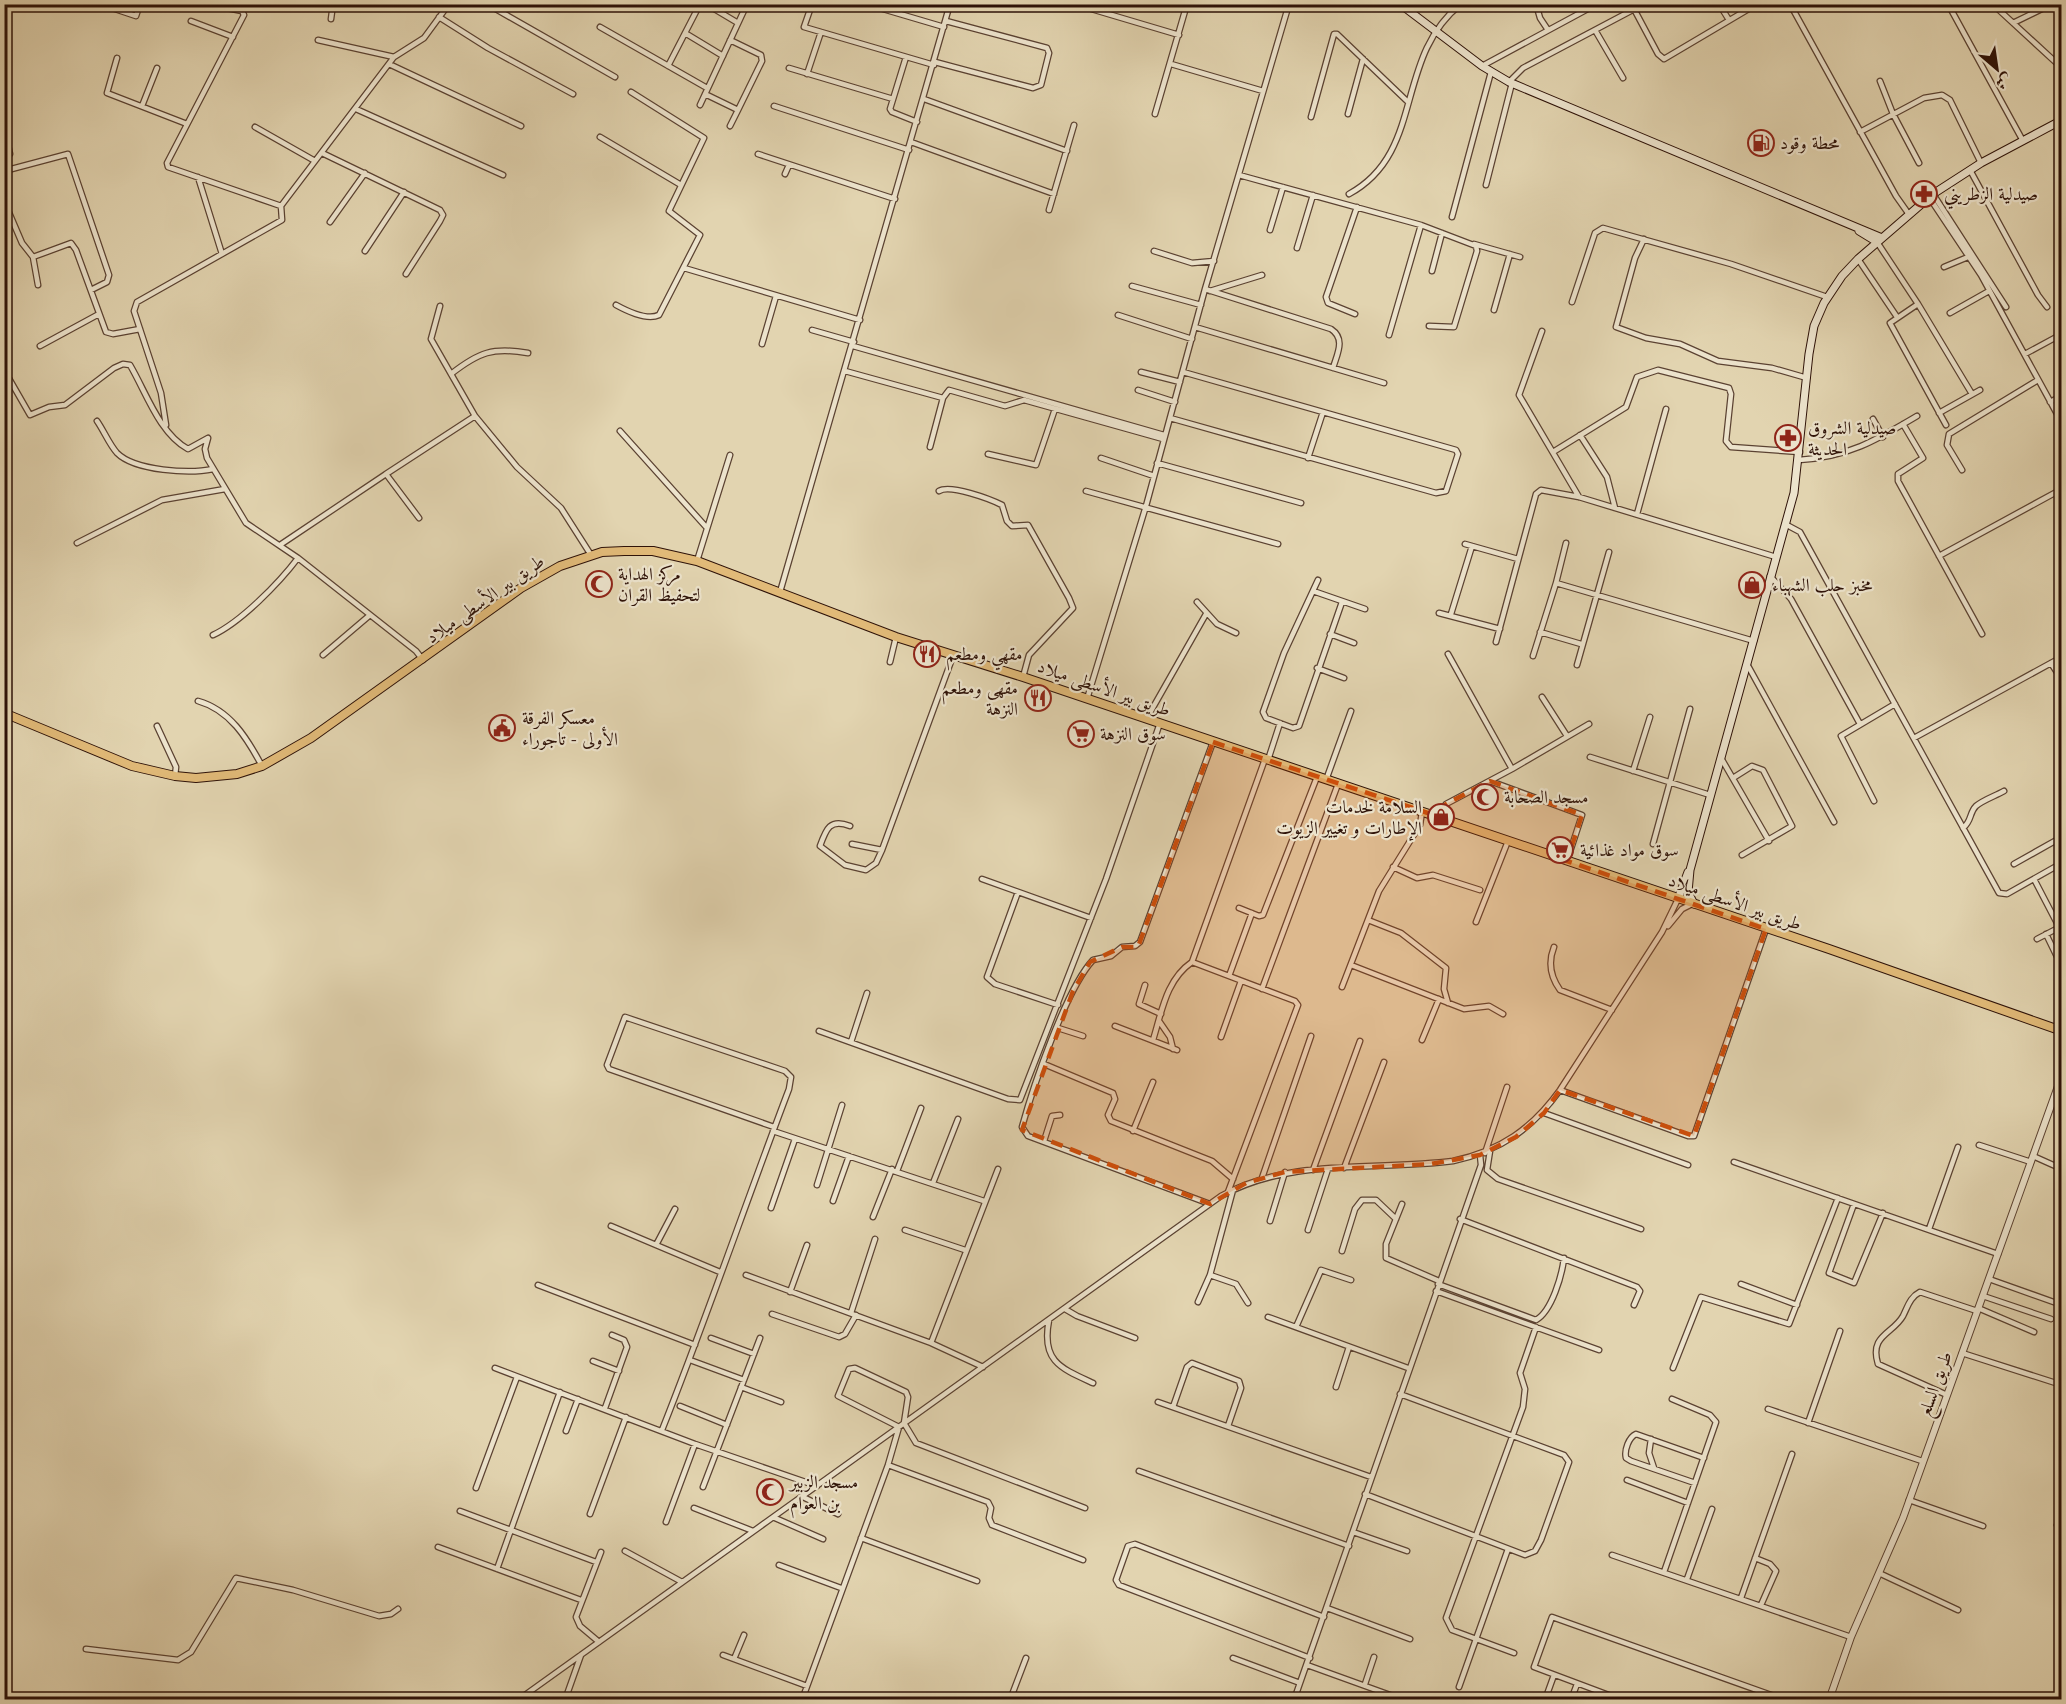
<svg xmlns="http://www.w3.org/2000/svg" width="2066" height="1704" viewBox="0 0 2066 1704" font-family="'Old Standard TT',Amiri,serif">
<rect width="100%" height="100%" fill="#e2d4b0"/>
<filter id="stains"><feTurbulence type="fractalNoise" baseFrequency=".00333" numOctaves="4"/><feColorMatrix values="0 0 0 0 .2 0 0 0 0 .09 0 0 0 0 .02 0 0 0 .5 -.17"/></filter>
<radialGradient id="worn" r=".72"><stop offset=".6" stop-color="#630" stop-opacity="0"/><stop offset="1" stop-color="#630" stop-opacity=".3"/></radialGradient>
<g fill="none" stroke-linecap="round" stroke-linejoin="round">
<defs>
<path id="minor" d="M 100,4 L 136,16 L 140,4
M 207,4 L 242,11 L 244,15 L 167,163 L 168,167 L 281,206
M 487,4 L 615,77
M 706,4 L 738,23
M 812,4 L 804,27 L 934,65
M 866,4 L 944,27
M 1272,4 L 1288,9
M 1536,4 L 1540,18 L 1548,30
M 1651,4 L 1652,4
M 1719,4 L 1729,20
M 1790,4 L 1896,196 L 1908,213
M 1948,4 L 2023,141
M 2001,4 L 1999,10 L 2062,68
M 1088,8 L 1179,35
M 1634,9 L 1658,54 L 1664,59 L 1757,4
M 439,17 L 488,48 L 573,94
M 331,19 L 333,4
M 191,21 L 233,37
M 2013,23 L 2052,4
M 600,27 L 707,88
M 1595,30 L 1623,78
M 685,33 L 723,56
M 318,40 L 394,57
M 906,57 L 890,109 L 892,112 L 917,122
M 117,58 L 107,93 L 187,124
M 935,62 L 1033,88 L 1041,85 L 1049,53 L 1047,48 L 946,21
M 389,64 L 521,126
M 1171,64 L 1263,91
M 668,66 L 700,4
M 1482,66 L 1597,4
M 789,68 L 893,99
M 807,74 L 821,32
M 1880,81 L 1893,114 L 1919,163
M 1509,82 L 1523,68 L 1644,4
M 705,94 L 738,110 L 762,61 L 761,55 L 730,40
M 924,99 L 1067,151
M 700,105 L 747,4
M 142,106 L 157,68
M 774,106 L 909,150
M 356,109 L 503,175
M 1155,114 L 1187,4
M 1348,114 L 1363,59
M 1311,117 L 1334,34 L 1337,34 L 1408,102
M 730,126 L 738,110
M 4,127 L 10,154 L 4,161
M 255,127 L 315,161
M 1860,132 L 1924,98 L 1942,95 L 1950,100 L 1981,163
M 600,137 L 681,185
M 911,142 L 1054,194
M 322,153 L 440,210 L 443,215 L 440,221 L 406,274
M 758,154 L 895,199
M 1970,170 L 2038,295 L 2047,307
M 4,171 L 68,154 L 109,275 L 107,282 L 91,290
M 785,174 L 789,165
M 1239,175 L 1421,225 L 1476,246 L 1477,251 L 1454,327 L 1429,326
M 198,177 L 222,254
M 1486,185 L 1512,83
M 1349,194 C 1426,152 1393,58 1461,4
M 1933,194 L 2006,307
M 1929,197 L 1981,275 L 2062,423
M 4,201 L 22,243 L 33,257 L 38,285
M 1049,210 L 1074,125
M 1452,217 L 1491,72
M 330,222 L 365,173
M 1270,230 L 1283,187
M 1644,239 L 1635,258 L 1616,327 L 1646,338 L 1680,344 L 1718,361 L 1772,368 L 1807,378
M 1877,242 L 1918,304 L 1972,394
M 1474,244 L 1520,257
M 1297,248 L 1313,195
M 365,251 L 404,192
M 1154,251 L 1192,263 L 1214,261
M 33,257 L 71,243 L 76,250 L 106,332 L 113,334 L 140,329
M 1858,259 L 1897,317
M 1944,267 L 1968,257
M 684,268 L 860,320
M 1432,271 L 1442,233
M 1132,286 L 1201,305
M 1205,289 L 1331,329 C 1346,339 1337,354 1333,368
M 1210,291 L 1262,275
M 1572,302 L 1595,233 L 1603,228 L 1731,264 L 1827,297
M 1918,304 L 1890,323 L 1946,425
M 616,305 C 627,311 647,321 659,315 L 700,235 L 669,211 L 704,138 L 631,92
M 1494,310 L 1510,254
M 1950,313 L 1989,291
M 1355,314 L 1328,303 L 1326,297 L 1357,207
M 1118,315 L 1192,339
M 1195,327 L 1384,383
M 812,330 L 854,342
M 1542,331 L 1519,395 L 1579,497
M 1389,335 L 1421,225
M 762,344 L 776,296
M 40,346 L 99,314
M 853,346 L 1164,435
M 2025,354 L 2062,334
M 845,371 L 943,398 L 930,447
M 1141,372 L 1180,382
M 451,374 C 479,352 493,347 528,353
M 7,375 L 30,415 L 49,407 L 65,405 L 114,368 L 123,364 L 130,365 C 146,392 159,433 188,449 L 208,438 L 205,449 L 207,458 L 246,523 L 298,558 L 416,651 L 423,660
M 1138,390 L 1175,402
M 943,398 L 949,390 L 1005,406 L 1024,400 L 1163,439
M 2050,402 L 2062,396
M 1939,413 L 1980,390
M 475,416 L 517,467 L 561,508 L 591,555
M 1170,418 L 1436,493 L 1446,491 L 1458,454 L 1456,450 L 1183,372
M 1873,419 L 1883,437
M 97,421 C 104,431 109,444 117,453 C 135,471 190,474 213,469
M 1903,424 L 1923,458 L 1898,474 L 1898,481 L 1982,634
M 166,425 L 161,393 L 134,311 L 137,302 L 282,220 L 281,206 L 287,198 L 394,57 L 424,38 L 449,4
M 620,431 L 707,528
M 1580,435 L 1607,477 L 1615,508
M 1553,452 L 1626,407 L 1637,377 L 1658,370 L 1729,388 L 1731,394 L 1726,441 L 1731,447 L 1800,452
M 988,454 L 1036,465 L 1055,409
M 1101,458 L 1154,476
M 1308,458 L 1323,412
M 1799,460 C 1848,457 1875,441 1917,416
M 1157,463 L 1301,503
M 1962,470 L 1947,445 L 1949,434 L 2038,380
M 386,474 L 475,416 L 431,339 L 440,306
M 939,491 C 950,484 990,499 1002,505 L 1007,521 L 1012,526 L 1028,525 L 1069,598 L 1073,608 L 1029,655 L 1023,677
M 1086,491 L 1278,544
M 1637,514 L 1666,409
M 1785,524 L 1800,532 L 1999,893 L 2007,894 L 2062,863
M 77,543 L 162,500 L 225,489
M 1465,544 L 1518,559
M 280,545 L 386,474 L 419,518
M 1939,556 L 2062,489
M 697,561 L 730,455
M 1770,576 L 1791,599 L 1860,724
M 1318,580 L 1284,653 L 1263,712 L 1266,718 L 1293,728 L 1299,726 L 1342,602
M 1556,583 L 1566,543
M 1313,591 L 1365,609
M 780,592 L 950,4
M 1197,602 L 1217,624 L 1236,633
M 1439,613 L 1500,629
M 1451,614 L 1472,546
M 1540,632 L 1581,644
M 1330,634 L 1354,643
M 213,635 C 241,622 279,583 298,558
M 1496,642 L 1536,494 L 1541,490 L 1579,497 L 1776,557
M 1448,654 L 1512,769
M 323,655 L 370,615
M 1533,656 L 1556,583 L 1754,641
M 890,662 L 896,637
M 2051,663 L 2062,680
M 1747,664 L 1834,822
M 1577,665 L 1609,552
M 1317,668 L 1344,678
M 1542,697 L 1567,736
M 1087,699 L 1146,506 L 1205,289 L 1289,4
M 198,701 C 230,710 247,738 262,766
M 1147,718 L 1206,614
M 157,726 L 176,767 L 175,776
M 1914,738 L 2062,657
M 1590,757 L 1710,795
M 1721,758 L 1769,841
M 1268,760 L 1280,723
M 1633,771 L 1650,717
M 1733,778 L 1752,766 L 1763,770 L 1792,826 L 1742,855
M 1326,780 L 1351,711
M 1490,781 L 1582,815 L 1567,861
M 1874,801 L 1841,736 L 1895,704
M 1438,816 L 1446,804 L 1512,769 L 1589,724
M 850,826 C 830,818 826,829 820,846 L 845,865 L 866,870 L 876,863 L 882,850 L 953,656
M 1963,828 C 1972,821 1969,813 1976,806 C 1983,800 1995,796 2004,791
M 852,844 L 882,850
M 1653,844 L 1690,709
M 2014,864 L 2062,837
M 1393,867 L 1417,878 L 1433,875 L 1480,890
M 982,879 L 1091,918
M 2034,879 L 2059,927
M 1018,892 L 987,977 L 995,984 L 1058,1005
M 1239,908 L 1259,916 L 1263,915 L 1317,777
M 1368,920 L 1401,933 L 1446,968 L 1444,989 L 1448,1003
M 1476,922 L 1508,841
M 1668,926 L 1682,909 L 1692,904
M 2046,934 L 2062,967
M 2037,939 L 2062,926
M 1554,947 C 1548,962 1550,976 1560,990 L 1612,1010
M 1351,965 L 1464,1009 L 1489,1006 L 1503,1014
M 1229,976 L 1252,913
M 1145,985 L 1139,1004 L 1161,1014
M 1342,987 L 1379,891 L 1420,825 L 1422,812
M 1262,989 L 1338,784
M 1159,1021 L 1170,1037 L 1173,1049
M 1115,1026 L 1177,1050
M 1058,1028 L 1083,1036
M 819,1031 L 1008,1099 L 1020,1100 L 1106,879 L 1160,723
M 1221,1037 L 1241,981
M 1153,1040 C 1162,1011 1166,980 1192,962
M 1422,1040 L 1439,999
M 851,1042 L 867,993
M 1044,1064 L 1113,1093 L 1115,1099 L 1108,1115 L 1111,1121 L 1212,1161 L 1233,1179
M 1560,1090 L 1688,1136 L 1694,1136 L 1766,929
M 1544,1113 L 1688,1165
M 773,1131 L 984,1201
M 1133,1131 L 1153,1082
M 1044,1141 L 1052,1116 L 1060,1115
M 1979,1145 L 2031,1162
M 1490,1151 L 1487,1170 L 1498,1179 L 1641,1229
M 1485,1153 L 1507,1087
M 2033,1156 L 2062,1169
M 1734,1162 L 1998,1254
M 1344,1168 L 1384,1062
M 1313,1170 L 1360,1041
M 897,1171 L 921,1108
M 1262,1178 L 1311,1036
M 933,1183 L 958,1119
M 817,1185 L 842,1105
M 1228,1192 L 1298,1005 L 1295,1001 L 1192,962 L 1265,759
M 833,1201 L 849,1156
M 1210,1204 L 1028,1136 L 1022,1127 C 1033,1087 1066,989 1093,960 L 1111,956 L 1122,947 L 1135,946 L 1140,942 L 1213,742
M 1402,1204 L 1386,1244 L 1386,1258 L 1439,1281
M 1854,1204 L 1829,1273 L 1854,1283 L 1883,1213
M 771,1208 L 795,1139
M 873,1217 L 892,1169
M 1460,1219 L 1637,1287 L 1640,1291 L 1634,1305
M 1270,1221 L 1285,1172
M 611,1226 L 720,1272
M 1929,1229 L 1958,1147
M 905,1230 L 965,1250
M 1308,1230 L 1328,1169
M 656,1245 L 675,1209
M 1342,1251 L 1355,1209 L 1362,1200 L 1376,1200 L 1396,1219
M 746,1275 L 931,1343 L 983,1367
M 1210,1275 L 1236,1284 L 1248,1303
M 1989,1279 L 2062,1305
M 1438,1284 L 1536,1320 C 1552,1311 1562,1275 1564,1258
M 1741,1284 L 1797,1305
M 538,1285 L 695,1345
M 1436,1291 L 1599,1350
M 790,1292 L 807,1245
M 1983,1296 L 2051,1319
M 1198,1302 L 1210,1275 L 1233,1190
M 1978,1308 L 2034,1332
M 1065,1309 L 1077,1316 L 1135,1338
M 851,1313 L 875,1239
M 772,1314 L 839,1337 L 845,1334 L 856,1315
M 1268,1317 L 1408,1368
M 1049,1320 C 1041,1361 1060,1368 1093,1383
M 1296,1327 L 1321,1270 L 1351,1280
M 711,1338 L 754,1354
M 931,1343 L 998,1169
M 1962,1353 L 2062,1385
M 690,1360 L 744,1380
M 593,1361 L 619,1371
M 495,1368 L 695,1444 L 817,1486
M 1673,1368 L 1701,1297 L 1789,1324 L 1838,1198
M 741,1387 L 781,1402
M 1336,1387 L 1349,1347
M 1947,1395 L 1878,1364 C 1869,1335 1893,1334 1903,1316 C 1908,1306 1910,1297 1920,1292 L 1977,1311
M 1158,1402 L 1371,1477
M 680,1406 L 727,1425
M 1173,1407 L 1187,1367 L 1192,1363 L 1239,1381 L 1241,1388 L 1228,1426
M 605,1408 L 627,1347 L 624,1340 L 612,1335
M 1768,1409 L 1922,1461
M 1808,1423 L 1840,1331
M 662,1430 C 707,1317 746,1202 789,1089 L 791,1077 L 785,1071 L 625,1017 L 607,1065 L 609,1069 L 774,1127
M 566,1431 L 578,1399
M 1651,1439 L 1649,1453 L 1654,1468
M 888,1465 L 988,1502 L 991,1508 L 989,1518 L 992,1525 L 1083,1560
M 1139,1471 L 1349,1546
M 1627,1480 L 1688,1503
M 1695,1483 L 1631,1461 L 1626,1458 C 1624,1450 1629,1437 1636,1434 L 1704,1458
M 703,1487 L 760,1338
M 476,1488 L 517,1377
M 1365,1494 L 1525,1555 L 1535,1551 L 1541,1540 L 1569,1462 L 1564,1455 L 1400,1394
M 803,1497 L 838,1514
M 1909,1500 L 1983,1526
M 694,1508 L 753,1531
M 460,1511 L 596,1562
M 590,1514 L 626,1417
M 775,1518 L 823,1539
M 666,1522 L 695,1444
M 2057,1525 L 2062,1515
M 1353,1532 L 1407,1551
M 861,1538 L 977,1581
M 438,1547 L 581,1600
M 625,1551 L 682,1582
M 1612,1555 L 1851,1637
M 1755,1558 L 1770,1564 L 1776,1571 L 1761,1605
M 779,1565 L 841,1588
M 497,1569 L 560,1392
M 1664,1572 L 1716,1422 L 1710,1415 L 1672,1399
M 1881,1574 L 1958,1610
M 1687,1579 L 1712,1509
M 1741,1598 L 1792,1454
M 1327,1608 L 1410,1639
M 599,1642 L 580,1626 L 576,1617 L 601,1552
M 86,1649 L 178,1660 L 191,1652 L 236,1578 L 293,1590 L 379,1616 L 391,1614 L 398,1609
M 1514,1653 L 1452,1630 L 1446,1618 L 1523,1407 L 1525,1389 L 1520,1373 L 1536,1327
M 723,1655 L 807,1686
M 1233,1658 L 1300,1683
M 1310,1658 L 1119,1585 L 1116,1580 L 1128,1546 L 1135,1544 L 1324,1617
M 734,1659 L 744,1635
M 1307,1665 L 1404,1700
M 1365,1684 L 1374,1657
M 1459,1687 L 1508,1549
M 518,1700 L 1221,1196 C 1292,1157 1375,1171 1453,1161 C 1500,1151 1532,1129 1560,1090 L 1662,932 L 1678,899
M 565,1700 L 581,1655
M 802,1700 L 888,1465 L 899,1427 L 838,1396 L 849,1369 L 855,1368 L 906,1392 L 908,1397 L 904,1423 L 916,1443 L 1085,1508
M 1010,1700 L 1026,1658
M 1294,1700 L 1481,1165 L 1480,1155
M 1545,1700 L 1554,1675
M 1571,1700 L 1577,1684
M 1622,1700 L 1534,1667 L 1552,1617 L 1785,1700"/>
<path id="tertiary" d="M 1829,1700 L 1851,1637 L 1903,1518 L 2062,1075"/>
<path id="secondary" d="M 1400,4 L 1482,66 L 1509,82 L 1882,238
M 1859,231 L 1877,242
M 1678,899 L 1688,872
M 1694,904 L 1688,892 L 1690,870 L 1794,493 L 1809,354 L 1814,326 L 1824,303 L 1842,276 L 1858,259 L 1933,194 L 1981,163 L 2062,120"/>
<path id="primary" d="M 4,713 L 132,766 L 175,776 L 196,778 L 237,774 L 262,766 L 311,738 L 521,588 L 560,566 L 602,552 L 624,551 L 653,551 L 697,561 L 896,637 L 1023,677 L 1829,949 L 2062,1031"/>
</defs>
<!-- minor casing -->
<use href="#minor" stroke="#5b4232" stroke-width="7"/>
<!-- tertiary casing -->
<use href="#tertiary" stroke="#5b4232" stroke-width="8"/>
<!-- secondary casing -->
<use href="#secondary" stroke="#2e1208" stroke-width="9"/>
<!-- primary casing -->
<use href="#primary" stroke="#2e1208" stroke-width="10"/>
<!-- minor -->
<use href="#minor" stroke="#ece3cc" stroke-width="4.5"/>
<!-- tertiary -->
<use href="#tertiary" stroke="#ece3cc" stroke-width="6"/>
<!-- secondary -->
<use href="#secondary" stroke="#ece3cc" stroke-width="7"/>
<!-- primary -->
<use href="#primary" stroke="#e1ba78" stroke-width="8"/>
</g>
<!-- marked area -->
<path fill="#cc4e0b" fill-opacity="0.2" stroke="#cc4e0b" stroke-width="4.5" stroke-dasharray="12 8" stroke-linejoin="round" d="M 1213,742 L 1437,816 L 1446,804 L 1490,781 L 1582,815 L 1567,861 L 1766,929 L 1694,1136 L 1560,1090 L 1544,1113 L 1516,1137 L 1480,1155 L 1431,1164 L 1285,1172 L 1246,1183 L 1210,1204 L 1022,1130 L 1073,991 L 1090,962 L 1122,947 L 1138,947 Z"/>
<!-- icons -->
<defs>
<symbol id="fuel-ring" viewBox="-11 -11 22 22"><circle r="9.5" fill="#ece3cc" stroke="#8f2418" stroke-width="1.5"/><path d="M-5.5-6h7V0h2V4h1.3V-2.5L3-4.5l.8-.8L6-3V5H2.5V1h-1V6h-7ZM-4.2-4.7v3.2H.2V-4.7Z" fill="#8f2418"/></symbol>
<symbol id="pharmacy-ring" viewBox="-11 -11 22 22"><circle r="9.5" fill="#ece3cc" stroke="#8f2418" stroke-width="1.5"/><path d="M-2-6h4v4h4v4h-4v4h-4v-4h-4v-4h4Z" fill="#8f2418"/></symbol>
<symbol id="mosque-ring" viewBox="-11 -11 22 22"><circle r="9.5" fill="#ece3cc" stroke="#8f2418" stroke-width="1.5"/><path d="M3.5-4.9A6 6 0 1 0 3.5 4.9A5 5 0 1 1 3.5-4.9Z" fill="#8f2418"/></symbol>
<symbol id="shop-ring" viewBox="-11 -11 22 22"><circle r="9.5" fill="#ece3cc" stroke="#8f2418" stroke-width="1.5"/><path d="M-5-2.5h2.3a2.7 3.5 0 0 1 5.4 0H5L5.5 6h-11ZM-1.5-2.5h3a1.5 2.3 0 0 0-3 0Z" fill="#8f2418"/></symbol>
<symbol id="restaurant-ring" viewBox="-11 -11 22 22"><circle r="9.5" fill="#ece3cc" stroke="#8f2418" stroke-width="1.5"/><path d="M-5-6h1v4h1v-4h1v4h1v-4h1v5L-1.5 .5V6h-2V.5L-5-1ZM5-6V6H3V1.5H1.5Q1.5-4 5-6Z" fill="#8f2418"/></symbol>
<symbol id="civic-ring" viewBox="-11 -11 22 22"><circle r="9.5" fill="#ece3cc" stroke="#8f2418" stroke-width="1.5"/><path d="M-.6-6.5H3V-4.5H.6V-3L4-1V1h2V6H-6V1h2V-1L-.6-3ZM-1.2 2.5V6h2.4V2.5Z" fill="#8f2418"/></symbol>
<symbol id="supermarket-ring" viewBox="-11 -11 22 22"><circle r="9.5" fill="#ece3cc" stroke="#8f2418" stroke-width="1.5"/><path d="M-6-5.5h2.5l.6 2H6L4.5 2H-2.5L-4.4-4H-6ZM-1.5 3.2a1.3 1.3 0 1 0 .1 0ZM3 3.2a1.3 1.3 0 1 0 .1 0Z" fill="#8f2418"/></symbol>
</defs>
<g fill-rule="evenodd">
<use href="#fuel-ring" x="1746" y="128" width="30" height="30"/>
<use href="#pharmacy-ring" x="1909" y="179" width="30" height="30"/>
<use href="#pharmacy-ring" x="1773" y="423" width="30" height="30"/>
<use href="#mosque-ring" x="584" y="569" width="30" height="30"/>
<use href="#shop-ring" x="1737" y="570" width="30" height="30"/>
<use href="#restaurant-ring" x="912" y="639" width="30" height="30"/>
<use href="#restaurant-ring" x="1023" y="683" width="30" height="30"/>
<use href="#civic-ring" x="487" y="713" width="30" height="30"/>
<use href="#supermarket-ring" x="1066" y="719" width="30" height="30"/>
<use href="#mosque-ring" x="1470" y="782" width="30" height="30"/>
<use href="#shop-ring" x="1426" y="802" width="30" height="30"/>
<use href="#supermarket-ring" x="1545" y="835" width="30" height="30"/>
<use href="#mosque-ring" x="755" y="1477" width="30" height="30"/>
</g>
<g text-anchor="middle" stroke-width="4.5" stroke-linejoin="round" paint-order="stroke">
<!-- poi labels -->
<g font-size="18" fill="#2e1208" stroke="#ece3cc" text-anchor="start">
<text x="1780" y="149">محطة وقود</text>
<text x="1944" y="200">صيدلية الزطريني</text>
<text x="1808" y="434">صيدلية الشروق<tspan x="1808" dy="21">الحديثة</tspan></text>
<text x="618" y="580">مركز الهداية<tspan x="618" dy="21">لتحفيظ القران</tspan></text>
<text x="1772" y="591">مخبز حلب الشهباء</text>
<text x="946" y="660">مقهي ومطعم</text>
<text x="1018" y="694" text-anchor="end">مقهى ومطعم<tspan x="1018" dy="21">النزهة</tspan></text>
<text x="522" y="724">معسكر الفرقة<tspan x="522" dy="21">الأولى - تاجوراء</tspan></text>
<text x="1100" y="740">سوق النزهة</text>
<text x="1504" y="803">مسجد الصحابة</text>
<text x="1422" y="813" text-anchor="end">السلامة لخدمات<tspan x="1422" dy="21">الإطارات و تغيير الزيوت</tspan></text>
<text x="1580" y="856">سوق مواد غذائية</text>
<text x="790" y="1488">مسجد الزبير<tspan x="790" dy="21">بن العوام</tspan></text>
</g>
<!-- street labels -->
<g font-size="18" fill="#2e1208" stroke="#ece3cc">
<text transform="translate(485 599) rotate(-35)" y="6">طريق بير الأسطى ميلاد</text>
<text transform="translate(1104 688) rotate(19)" y="6">طريق بير الأسطى ميلاد</text>
<text transform="translate(1735 902) rotate(19)" y="6">طريق بير الأسطى ميلاد</text>
<text transform="translate(1935 1384) rotate(-70)" y="6">طريق السلع</text>
</g>
</g>
<!-- margin -->
<rect width="2066" height="1704" fill="none" stroke="#e2d4b0" stroke-width="24"/>
<rect x="6" y="6" width="2054" height="1692" fill="none" stroke="#2e1208" stroke-width="3"/>
<rect x="12" y="12" width="2042" height="1680" fill="none" stroke="#2e1208" stroke-width="1.5"/>
<!-- north arrow -->
<g transform="translate(1997 69) rotate(151)" stroke="#ece3cc" stroke-width="4.5" paint-order="stroke">
<path d="M0-4.5L10 22L0 15L-10 22Z" fill="#2e1208"/>
<text y="-9" font-size="16" font-weight="bold" text-anchor="middle" fill="#2e1208">ش</text>
</g>
<rect width="100%" height="100%" filter="url(#stains)"/>
<rect width="100%" height="100%" fill="url(#worn)"/>
</svg>
